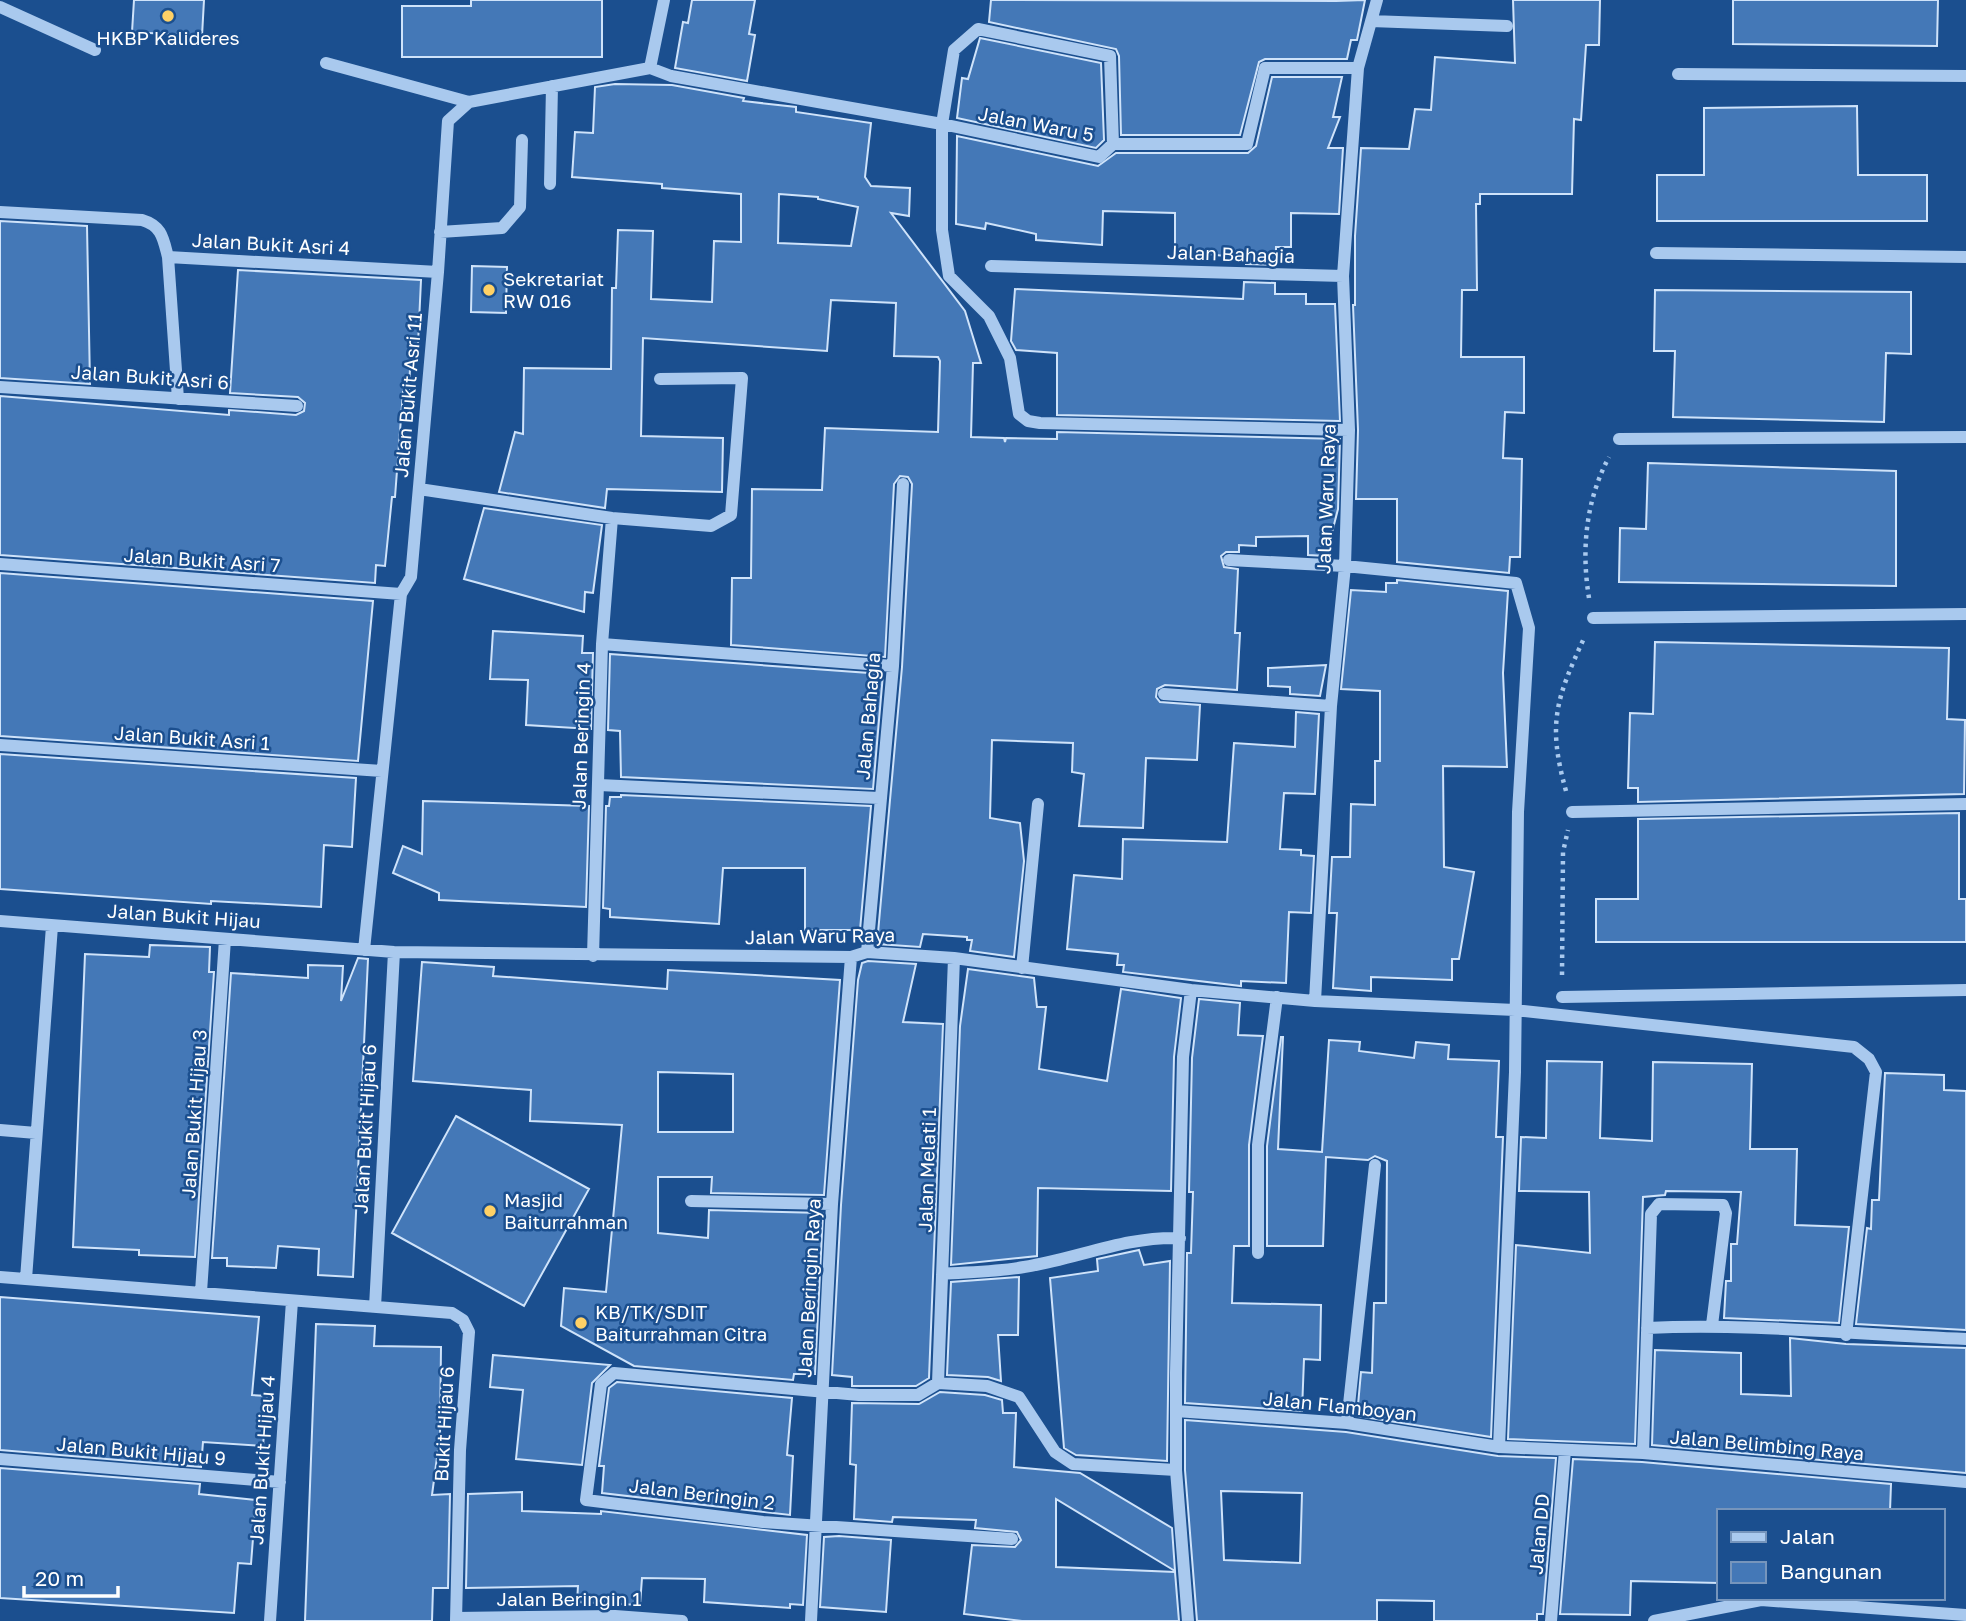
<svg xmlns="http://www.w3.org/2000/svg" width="1966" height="1621" viewBox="0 0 1966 1621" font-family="'Golos Text',sans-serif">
<rect width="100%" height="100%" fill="#1b4f8f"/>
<!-- building -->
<path fill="#4478b7" stroke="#cfe3fa" stroke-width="2" fill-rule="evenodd" d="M 134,0 L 204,0 L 202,36 L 132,32 Z
M 471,0 L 602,0 L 602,57 L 402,57 L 402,6 L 471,6 Z
M 692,0 L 755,0 L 749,34 L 755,35 L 747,81 L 675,68 L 683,22 L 688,23 Z
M 991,0 L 1336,1 L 1365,0 L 1357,40 L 1351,40 L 1347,59 L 1265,59 L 1259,62 L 1240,135 L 1121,135 L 1119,56 L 1116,49 L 989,22 Z
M 1513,0 L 1600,0 L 1599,45 L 1586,45 L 1581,120 L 1574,119 L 1572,194 L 1480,194 L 1480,204 L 1476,204 L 1477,290 L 1462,290 L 1461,357 L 1524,357 L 1524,413 L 1505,412 L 1503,458 L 1522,459 L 1520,557 L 1510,557 L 1509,573 L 1397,562 L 1397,499 L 1356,499 L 1358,430 L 1353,305 L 1355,305 L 1355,236 L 1361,148 L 1409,149 L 1415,109 L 1431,110 L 1435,57 L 1515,63 Z
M 1733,0 L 1938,0 L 1937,46 L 1733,44 Z
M 980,38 L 1101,63 L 1104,140 L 1096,148 L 957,118 L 962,78 L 968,79 Z
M 1272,77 L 1342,77 L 1333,117 L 1340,117 L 1328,148 L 1343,148 L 1339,214 L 1291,213 L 1291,247 L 1276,247 L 1276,265 L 1246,264 L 1246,258 L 1175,251 L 1175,213 L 1103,211 L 1102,245 L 1036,240 L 1036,234 L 986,223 L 985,229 L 956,224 L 957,136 L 1098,166 L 1116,153 L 1248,153 L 1256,146 Z
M 615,84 L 672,85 L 744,98 L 743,101 L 796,107 L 796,112 L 871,123 L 865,177 L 871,186 L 910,188 L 909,216 L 891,213 L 965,311 L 981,363 L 973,363 L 971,437 L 1004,438 L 1005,442 L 1006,438 L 1057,439 L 1057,432 L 1340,439 L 1338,509 L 1326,556 L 1308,555 L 1308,536 L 1256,537 L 1256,546 L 1239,545 L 1239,552 L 1226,552 L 1221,556 L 1224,567 L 1238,569 L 1235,633 L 1240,633 L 1237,690 L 1165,685 L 1157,689 L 1156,697 L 1160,702 L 1200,705 L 1197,760 L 1146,758 L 1143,828 L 1079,826 L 1084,774 L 1072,772 L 1073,743 L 992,740 L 990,818 L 1020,823 L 1024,861 L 1014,957 L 970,951 L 972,940 L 967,940 L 967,937 L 923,934 L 920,947 L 877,944 L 902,667 L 912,484 L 908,477 L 900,476 L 894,484 L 885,657 L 731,645 L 732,578 L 751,578 L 752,489 L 822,490 L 825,428 L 938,432 L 940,361 L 938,357 L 894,356 L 896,303 L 831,300 L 827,351 L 643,338 L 641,436 L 723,438 L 722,492 L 607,489 L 605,508 L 499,492 L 515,432 L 523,434 L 524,368 L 611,369 L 612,288 L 616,288 L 618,230 L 653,231 L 651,299 L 712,302 L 714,241 L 741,242 L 741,194 L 662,188 L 662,184 L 572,177 L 575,132 L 593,133 L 595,87 ZM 779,194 L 818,197 L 818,199 L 858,207 L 851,246 L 778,243 Z
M 1857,106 L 1858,175 L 1927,175 L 1927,221 L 1657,221 L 1657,175 L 1704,175 L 1704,108 Z
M 0,221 L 87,226 L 90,384 L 0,378 Z
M 472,266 L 507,267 L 506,313 L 471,312 Z
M 238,270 L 421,280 L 418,344 L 411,344 L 409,393 L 403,392 L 395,497 L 392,497 L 385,566 L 376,565 L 375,583 L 0,555 L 0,396 L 229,415 L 229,410 L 296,415 L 304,411 L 305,403 L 298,397 L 230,393 Z
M 1244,282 L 1275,283 L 1275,294 L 1306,294 L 1306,304 L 1335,304 L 1340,421 L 1057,415 L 1057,353 L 1016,350 L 1011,341 L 1015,289 L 1243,299 Z
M 1655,290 L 1911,292 L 1911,354 L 1886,353 L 1884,422 L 1673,417 L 1675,351 L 1654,351 Z
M 1648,463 L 1896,471 L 1896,586 L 1619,582 L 1620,528 L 1646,529 Z
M 484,508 L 602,525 L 593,593 L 585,592 L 584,612 L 464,579 Z
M 0,573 L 373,601 L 358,761 L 0,736 Z
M 1397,580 L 1508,591 L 1503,673 L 1507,767 L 1443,766 L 1444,867 L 1474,872 L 1459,959 L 1452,959 L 1452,980 L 1371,977 L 1371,991 L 1333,988 L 1337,913 L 1329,913 L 1332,857 L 1350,857 L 1351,804 L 1375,805 L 1375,761 L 1380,761 L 1380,691 L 1341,689 L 1351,590 L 1386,592 L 1386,583 L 1397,583 Z
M 493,631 L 583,636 L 582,653 L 593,653 L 591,729 L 526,725 L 528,680 L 490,679 Z
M 1655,642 L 1949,648 L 1947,719 L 1965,720 L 1964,794 L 1638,802 L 1638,788 L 1628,788 L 1630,713 L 1653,714 Z
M 610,654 L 883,674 L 873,789 L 621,777 L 620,731 L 608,730 Z
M 1326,665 L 1320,696 L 1290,694 L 1290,687 L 1268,686 L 1268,668 Z
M 1296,712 L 1319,714 L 1315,794 L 1284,793 L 1280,849 L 1301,850 L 1301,855 L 1314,856 L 1311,913 L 1289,912 L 1286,983 L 1241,981 L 1241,986 L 1123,972 L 1124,965 L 1117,965 L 1118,954 L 1067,949 L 1074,875 L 1122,879 L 1123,839 L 1227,842 L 1234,743 L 1295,747 Z
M 0,754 L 356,778 L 352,847 L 324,845 L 321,907 L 211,901 L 211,904 L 0,889 Z
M 621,795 L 871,806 L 860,930 L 805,930 L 805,868 L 723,868 L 719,924 L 610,917 L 610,909 L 603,908 L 606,806 L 609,806 L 610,797 L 621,797 Z
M 423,801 L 589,806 L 586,907 L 439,900 L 439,893 L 393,873 L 403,846 L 422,854 Z
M 1959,813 L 1959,899 L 1966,899 L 1966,942 L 1596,942 L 1596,899 L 1638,899 L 1638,819 Z
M 150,945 L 210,947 L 209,972 L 214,972 L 195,1257 L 139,1255 L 139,1250 L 73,1247 L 85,954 L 149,957 Z
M 358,958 L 368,959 L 353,1277 L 318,1275 L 319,1249 L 278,1246 L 276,1268 L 227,1266 L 227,1258 L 212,1258 L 231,973 L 308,978 L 308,965 L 343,966 L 341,1001 Z
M 868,961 L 916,964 L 903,1022 L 943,1024 L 929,1378 L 916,1386 L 852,1386 L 852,1377 L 832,1375 L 841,1205 L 858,980 L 862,963 Z
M 422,962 L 494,967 L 493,976 L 667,989 L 668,970 L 840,980 L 824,1195 L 711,1193 L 712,1177 L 658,1177 L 658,1233 L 708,1238 L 709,1210 L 823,1213 L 815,1374 L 794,1374 L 793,1380 L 634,1366 L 561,1326 L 564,1288 L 606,1292 L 622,1125 L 530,1121 L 531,1090 L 413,1081 ZM 658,1072 L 733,1074 L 733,1132 L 658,1132 Z
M 968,969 L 1034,978 L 1037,1007 L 1046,1007 L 1039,1069 L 1107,1081 L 1121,989 L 1181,998 L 1174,1057 L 1171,1191 L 1038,1188 L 1037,1256 L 951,1265 L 960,1026 Z
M 1199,999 L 1240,1003 L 1238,1035 L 1263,1036 L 1249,1145 L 1249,1246 L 1234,1246 L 1232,1303 L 1321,1305 L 1320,1360 L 1304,1359 L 1302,1411 L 1185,1403 L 1187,1253 L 1191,1253 L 1193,1192 L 1189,1192 L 1192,1058 Z
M 1281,1037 L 1283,1037 L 1278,1149 L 1322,1152 L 1329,1040 L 1360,1042 L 1359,1051 L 1414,1058 L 1416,1042 L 1449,1045 L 1448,1059 L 1499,1061 L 1496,1137 L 1503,1137 L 1491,1437 L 1357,1416 L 1361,1372 L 1372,1373 L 1374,1303 L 1386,1303 L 1387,1161 L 1375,1156 L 1368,1160 L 1326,1157 L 1323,1246 L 1267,1246 L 1267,1146 Z
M 1547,1061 L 1602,1062 L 1600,1138 L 1652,1141 L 1653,1062 L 1752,1064 L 1750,1149 L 1797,1149 L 1795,1225 L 1849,1227 L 1839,1323 L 1724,1318 L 1726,1281 L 1731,1281 L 1731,1244 L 1737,1244 L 1741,1192 L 1666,1191 L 1665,1195 L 1643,1197 L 1635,1444 L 1508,1439 L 1516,1245 L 1590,1253 L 1589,1192 L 1519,1191 L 1521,1137 L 1546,1138 Z
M 1885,1073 L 1944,1075 L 1944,1090 L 1966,1091 L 1966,1330 L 1856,1324 L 1867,1228 L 1871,1229 L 1872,1200 L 1879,1200 Z
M 456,1116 L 589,1189 L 524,1306 L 392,1233 Z
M 1139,1250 L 1144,1265 L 1170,1261 L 1167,1461 L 1076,1455 L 1064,1448 L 1050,1278 L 1098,1271 L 1097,1259 Z
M 1019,1277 L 1018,1335 L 998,1335 L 1001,1381 L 988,1377 L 947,1375 L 951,1282 Z
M 0,1297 L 259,1317 L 252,1395 L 267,1396 L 263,1446 L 203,1442 L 201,1467 L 0,1450 Z
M 316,1324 L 375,1326 L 374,1346 L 441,1347 L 440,1435 L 432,1495 L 450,1494 L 448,1588 L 433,1588 L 432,1621 L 305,1621 Z
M 1790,1338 L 1846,1344 L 1966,1348 L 1966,1473 L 1652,1445 L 1655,1350 L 1741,1353 L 1741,1394 L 1791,1396 Z
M 493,1355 L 610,1365 L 592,1383 L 582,1465 L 516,1459 L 523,1390 L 490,1387 Z
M 617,1382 L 792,1398 L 787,1455 L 793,1456 L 790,1515 L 602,1493 L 604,1466 L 599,1466 L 609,1388 Z
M 940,1392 L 985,1395 L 1002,1400 L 1003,1413 L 1016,1413 L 1014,1467 L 1080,1473 L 1172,1528 L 1175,1571 L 1056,1499 L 1056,1567 L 1175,1572 L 1179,1621 L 1022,1621 L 964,1614 L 972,1545 L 1015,1547 L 1021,1540 L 1017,1532 L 975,1528 L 976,1520 L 893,1517 L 892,1522 L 854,1519 L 856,1465 L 850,1464 L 852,1403 L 919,1404 Z
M 1185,1420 L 1346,1432 L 1498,1456 L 1556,1458 L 1543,1614 L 1537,1614 L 1537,1621 L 1434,1621 L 1434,1601 L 1377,1600 L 1377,1621 L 1197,1621 L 1185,1470 ZM 1221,1491 L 1302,1493 L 1300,1563 L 1224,1560 Z
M 1573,1459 L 1642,1462 L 1891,1484 L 1890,1511 L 1719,1511 L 1719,1583 L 1631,1581 L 1630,1615 L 1560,1614 Z
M 0,1468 L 200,1484 L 199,1494 L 256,1500 L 251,1564 L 238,1563 L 234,1613 L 0,1598 Z
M 522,1492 L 522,1511 L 601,1514 L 601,1511 L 807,1535 L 803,1605 L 790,1604 L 790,1608 L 704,1602 L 705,1579 L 642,1578 L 640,1605 L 577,1602 L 578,1586 L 466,1588 L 468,1494 Z
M 839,1536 L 891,1540 L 886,1612 L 820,1607 L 824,1537 Z"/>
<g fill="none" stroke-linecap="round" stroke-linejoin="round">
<!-- path -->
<path stroke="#a9c9ee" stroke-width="4.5" stroke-dasharray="3.5 5" stroke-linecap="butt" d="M 1589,598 C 1581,549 1586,500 1609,457
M 1566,791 C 1547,723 1556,699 1585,636
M 1562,975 L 1563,852 L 1568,830"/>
<!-- minor -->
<path stroke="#a9c9ee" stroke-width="12" d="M 0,7 L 95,50
M 1371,21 L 1507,26
M 326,63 L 469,102
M 650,68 L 671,76 L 942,124 L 1099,157 L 1113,144 L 1247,144 L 1265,68 L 1358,68
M 650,68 L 664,0
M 1678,74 L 1966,76
M 1113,144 L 1110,56 L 978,29 L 954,50 L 942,124 L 942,230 L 949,276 L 989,316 L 1010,358 L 1019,414 L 1028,421 L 1040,423 L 1349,430
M 550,184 L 552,86
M 0,212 L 142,220 C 162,226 163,238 168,257 L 178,399
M 440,232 L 502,228 L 520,207 L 522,140
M 1656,253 L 1966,257
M 168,257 L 438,272
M 991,266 L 1343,276
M 0,387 L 297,406
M 1619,439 L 1966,437
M 419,489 L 612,518 L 711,526 L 731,515 L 742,378 L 660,379
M 1229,560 L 1345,566 L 1516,583 L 1529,628 L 1518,812 L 1515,1072 L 1499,1447
M 0,564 L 401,594
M 1593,618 L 1966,614
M 602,644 L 893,666
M 1164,694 L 1331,706
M 0,745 L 382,771
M 599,785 L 879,798
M 1572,812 L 1966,804
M 0,921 L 394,952 L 851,957 L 867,952 L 954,958 L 1191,990 L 1315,1001 L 1515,1010 L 1854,1047 L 1869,1059 L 1876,1072 L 1846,1335
M 364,950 L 401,594 L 411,577 L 438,272 L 448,121 L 469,102 L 650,68
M 867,952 L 893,666 L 903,484
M 593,956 L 602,644 L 612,518
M 1022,968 L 1038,804
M 1562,997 L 1966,990
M 1315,1001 L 1331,706 L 1345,566 L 1349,430 L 1343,276 L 1358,68 L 1377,0
M 0,1130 L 36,1133
M 691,1201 L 832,1204
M 1258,1253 L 1258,1145 L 1277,997
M 942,1274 C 969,1272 997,1272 1024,1267 C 1076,1259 1126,1236 1180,1238
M 0,1277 L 452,1313 L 463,1320 L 469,1332 L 460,1450 L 456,1621
M 26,1279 L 52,926
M 201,1292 L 225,939
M 375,1307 L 394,952
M 1647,1328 C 1753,1323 1860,1335 1966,1339
M 938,1383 L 954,958
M 1176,1411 L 1347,1423 L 1499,1447 L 1643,1453 L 1966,1482
M 1347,1423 L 1375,1165
M 1643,1453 L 1651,1214 L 1659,1204 L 1723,1205 L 1726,1213 L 1712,1325
M 0,1459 L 280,1482
M 1012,1539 L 763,1522 L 586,1500 L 601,1384 L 614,1373 L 859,1395 L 918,1395 L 938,1383 L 987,1386 L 1019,1397 L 1055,1452 L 1073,1464 L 1176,1470
M 456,1618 L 615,1616 L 682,1621
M 270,1621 L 292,1301
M 811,1621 L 832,1204 L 851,957
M 1188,1621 L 1176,1470 L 1176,1373 L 1183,1057 L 1191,990
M 1551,1621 L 1565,1450
M 1654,1621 L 1761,1600 L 1966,1615"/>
</g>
<!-- markers -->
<g fill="#ffd166" stroke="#1b4f8f" stroke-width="2.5">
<circle cx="168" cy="16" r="7"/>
<circle cx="489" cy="290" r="7"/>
<circle cx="490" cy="1211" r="7"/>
<circle cx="581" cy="1323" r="7"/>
</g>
<g text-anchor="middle" stroke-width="5" stroke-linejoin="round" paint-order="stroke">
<!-- poi labels -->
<g font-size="19" fill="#fff" stroke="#1b4f8f" text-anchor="start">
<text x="168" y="45" text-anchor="middle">HKBP Kalideres</text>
<text x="503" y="286">Sekretariat<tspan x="503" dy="22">RW 016</tspan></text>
<text x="504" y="1207">Masjid<tspan x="504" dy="22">Baiturrahman</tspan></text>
<text x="595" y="1319">KB/TK/SDIT<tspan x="595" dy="22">Baiturrahman Citra</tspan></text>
</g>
<!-- street labels -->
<g font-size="19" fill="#fff" stroke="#1b4f8f">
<text transform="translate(1036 124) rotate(11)" y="7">Jalan Waru 5</text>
<text transform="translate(271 244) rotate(3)" y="7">Jalan Bukit Asri 4</text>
<text transform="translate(1231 254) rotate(2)" y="7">Jalan Bahagia</text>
<text transform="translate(150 377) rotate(4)" y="7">Jalan Bukit Asri 6</text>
<text transform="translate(408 395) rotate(-85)" y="7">Jalan Bukit Asri 11</text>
<text transform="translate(1326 499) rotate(-88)" y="7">Jalan Waru Raya</text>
<text transform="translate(202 560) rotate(4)" y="7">Jalan Bukit Asri 7</text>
<text transform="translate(868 716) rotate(-85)" y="7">Jalan Bahagia</text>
<text transform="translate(581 736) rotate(-88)" y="7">Jalan Beringin 4</text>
<text transform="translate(192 738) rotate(4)" y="7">Jalan Bukit Asri 1</text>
<text transform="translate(184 916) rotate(4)" y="7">Jalan Bukit Hijau</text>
<text transform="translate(820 936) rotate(-1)" y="7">Jalan Waru Raya</text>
<text transform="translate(194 1114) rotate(-86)" y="7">Jalan Bukit Hijau 3</text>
<text transform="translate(365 1129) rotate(-87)" y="7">Jalan Bukit Hijau 6</text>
<text transform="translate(927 1170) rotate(-88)" y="7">Jalan Melati 1</text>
<text transform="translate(809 1288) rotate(-87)" y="7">Jalan Beringin Raya</text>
<text transform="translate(1340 1406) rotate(6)" y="7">Jalan Flamboyan</text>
<text transform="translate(444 1424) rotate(-87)" y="7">Bukit Hijau 6</text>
<text transform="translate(1767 1445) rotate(5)" y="7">Jalan Belimbing Raya</text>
<text transform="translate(141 1451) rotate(5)" y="7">Jalan Bukit Hijau 9</text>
<text transform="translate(262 1460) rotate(-86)" y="7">Jalan Bukit Hijau 4</text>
<text transform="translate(702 1494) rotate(7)" y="7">Jalan Beringin 2</text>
<text transform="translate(1539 1534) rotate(-85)" y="7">Jalan DD</text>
<text x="569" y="1606">Jalan Beringin 1</text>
</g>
</g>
<!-- legend -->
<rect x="1717" y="1509" width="228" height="91" fill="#1b4f8f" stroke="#7695bc" stroke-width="2"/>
<rect x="1731" y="1532" width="35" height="10" fill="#a9c9ee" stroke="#7695bc" stroke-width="2"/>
<text x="1780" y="1544" font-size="21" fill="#ffffff">Jalan</text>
<rect x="1731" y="1562" width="35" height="21" fill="#4478b7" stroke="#7695bc" stroke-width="2"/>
<text x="1780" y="1579" font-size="21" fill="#ffffff">Bangunan</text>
<!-- scale -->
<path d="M24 1586v10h94v-10" fill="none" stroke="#ffffff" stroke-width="3.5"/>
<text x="35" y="1586" font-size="21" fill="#ffffff" stroke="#1b4f8f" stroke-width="5" paint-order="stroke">20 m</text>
</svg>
